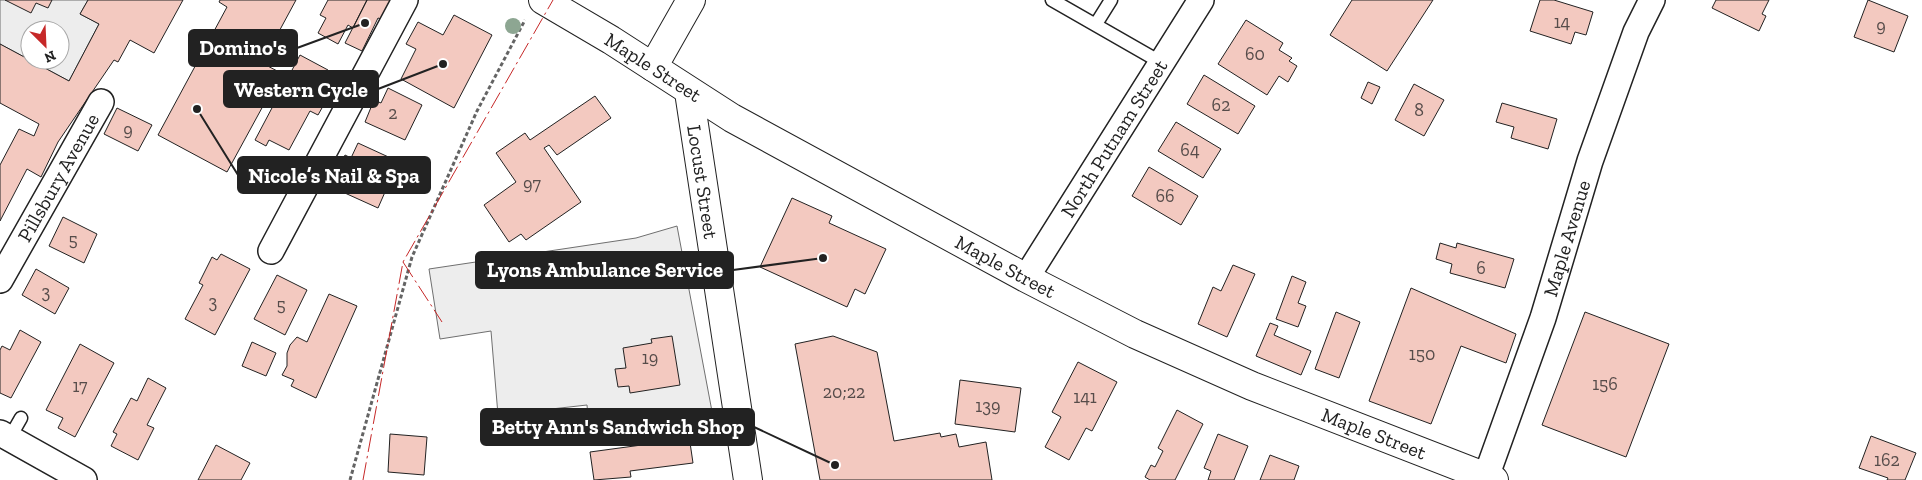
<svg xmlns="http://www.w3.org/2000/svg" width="1922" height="480" viewBox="0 0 1922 480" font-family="'Zilla Slab',serif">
<rect width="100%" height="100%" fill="#fff"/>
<!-- parking -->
<path fill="#ededed" stroke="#6f6f6f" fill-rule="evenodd" d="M 0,0 L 88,0 L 80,14 L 99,24 L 69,81 L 0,44 ZM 30,30 L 60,30 L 60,60 L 30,60 Z
M 677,226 L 714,422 L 590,441 L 587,405 L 498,415 L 491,331 L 440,339 L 429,269 L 636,238 Z"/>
<!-- building -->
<path fill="#f3c9c0" stroke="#222" d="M 5,0 L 52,0 L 48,8 L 36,3 L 31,13 Z
M 88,0 L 183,0 L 154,53 L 130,40 L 118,62 L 114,60 L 58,142 L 41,177 L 27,169 L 0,221 L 0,165 L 19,129 L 34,136 L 39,124 L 0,103 L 0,44 L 69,81 L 99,24 L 80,14 Z
M 220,0 L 296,0 L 262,63 L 281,73 L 227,172 L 158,135 L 227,7 L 219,2 Z
M 328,0 L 367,0 L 353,28 L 348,25 L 338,44 L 318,33 L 326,18 L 320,15 Z
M 367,0 L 391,0 L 381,19 L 378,18 L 362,51 L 345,43 Z
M 1352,0 L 1433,0 L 1387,71 L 1330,35 Z
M 1540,0 L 1554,0 L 1593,12 L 1586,35 L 1575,32 L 1571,44 L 1530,31 Z
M 1716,0 L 1769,0 L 1762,14 L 1766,16 L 1759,31 L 1712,8 Z
M 1868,0 L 1908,16 L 1894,52 L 1854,37 Z
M 454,15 L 492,35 L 454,108 L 401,79 L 416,49 L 406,44 L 418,22 L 443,35 Z
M 1246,20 L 1283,43 L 1279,50 L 1292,58 L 1289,61 L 1297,66 L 1288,82 L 1279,76 L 1267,95 L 1218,64 Z
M 300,55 L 328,70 L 316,93 L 327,99 L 318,115 L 310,111 L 289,150 L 269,140 L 266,146 L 255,140 Z
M 1204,75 L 1255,106 L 1238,134 L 1187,104 Z
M 1368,82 L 1380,87 L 1372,104 L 1361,98 Z
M 1414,84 L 1444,100 L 1424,136 L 1395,120 Z
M 388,88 L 422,105 L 405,140 L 365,122 L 374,100 L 381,103 Z
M 595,96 L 611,118 L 557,155 L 549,145 L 544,148 L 581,202 L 526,240 L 521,234 L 509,242 L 484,205 L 516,182 L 496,153 L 525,133 L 530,140 Z
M 1502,103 L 1557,119 L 1548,149 L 1511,138 L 1514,127 L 1496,122 Z
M 117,108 L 152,125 L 138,151 L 104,134 Z
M 1176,122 L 1221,149 L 1203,178 L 1158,151 Z
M 358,143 L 395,160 L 392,165 L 396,167 L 378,208 L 336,189 L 343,173 L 338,170 L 345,155 L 351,158 Z
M 1149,167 L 1198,196 L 1181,225 L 1132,196 Z
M 792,198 L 832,216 L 829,223 L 886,249 L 865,294 L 855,289 L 847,307 L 760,267 Z
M 63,217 L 97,234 L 84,263 L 49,246 Z
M 1440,243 L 1456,248 L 1457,243 L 1514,259 L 1505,288 L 1450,273 L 1452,264 L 1436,259 Z
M 221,254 L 250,269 L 215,335 L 185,319 L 203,285 L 199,283 L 212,257 L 217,260 Z
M 1233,265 L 1255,274 L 1227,337 L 1198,324 L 1213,287 L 1221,291 Z
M 36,269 L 69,288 L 55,314 L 22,295 Z
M 277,275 L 307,290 L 285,335 L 254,319 Z
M 1292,276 L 1306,282 L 1298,303 L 1306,306 L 1298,327 L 1276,319 Z
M 1411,288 L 1516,334 L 1506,363 L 1461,346 L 1431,424 L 1369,401 Z
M 329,294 L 357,306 L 316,398 L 291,386 L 294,380 L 282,375 L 287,366 L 287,353 L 290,345 L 297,337 L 307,342 Z
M 1336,312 L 1360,322 L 1339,378 L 1315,369 Z
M 1585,312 L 1669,344 L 1626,457 L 1542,425 Z
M 1270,323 L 1278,326 L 1274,335 L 1311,351 L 1301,375 L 1256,356 Z
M 20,330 L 41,342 L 11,398 L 0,393 L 0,350 L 2,346 L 10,350 Z
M 672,336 L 680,385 L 630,393 L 629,386 L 618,387 L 615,369 L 626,368 L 623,348 L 652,343 L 651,339 Z
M 833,336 L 877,352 L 894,441 L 940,433 L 941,437 L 956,434 L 959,447 L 986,442 L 992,480 L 820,480 L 795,344 Z
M 252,342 L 276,353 L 266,376 L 242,366 Z
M 80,344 L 114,363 L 75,437 L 58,428 L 63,418 L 46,410 Z
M 1078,362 L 1117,382 L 1092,431 L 1086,428 L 1069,460 L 1045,447 L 1061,417 L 1052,412 Z
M 148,378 L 166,388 L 147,425 L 154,428 L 138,460 L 111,446 L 117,434 L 113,432 L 131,398 L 137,401 Z
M 960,380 L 1021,388 L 1015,432 L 955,424 Z
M 1177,410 L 1203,424 L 1175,480 L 1150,480 L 1145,477 L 1151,465 L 1155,467 L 1163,451 L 1158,448 Z
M 688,429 L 693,463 L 630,471 L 631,477 L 594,480 L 590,452 L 649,444 L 648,436 Z
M 390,434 L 427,437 L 424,475 L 388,472 Z
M 1218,434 L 1248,446 L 1234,480 L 1208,480 L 1211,471 L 1204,468 Z
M 1871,436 L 1916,453 L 1905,480 L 1887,480 L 1888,478 L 1859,468 Z
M 216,445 L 250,463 L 241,480 L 198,480 Z
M 1270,455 L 1299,466 L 1294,480 L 1260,480 Z"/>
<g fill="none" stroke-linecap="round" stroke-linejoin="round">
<defs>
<path id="service" d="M 1052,0 L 1162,63
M 1096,24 L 1111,0
M 9,439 L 21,418"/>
<g id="minor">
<path d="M 271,251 L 405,0"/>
<path id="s1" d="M 1026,278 L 1201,0"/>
<path id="s2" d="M 0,280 L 101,102"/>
<path d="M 0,433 L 84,480"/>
<path id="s3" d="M 1486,477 L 1543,318 L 1590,161 L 1636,32 L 1652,0"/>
</g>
<g id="secondary">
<path id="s4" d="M 543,0 L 611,40 L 732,118 L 1026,278 L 1135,334 L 1252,386 L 1494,480"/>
<path d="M 653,67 L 691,0"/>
<path id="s5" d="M 689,92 L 748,480"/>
</g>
</defs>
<!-- service casing -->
<use href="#service" stroke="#222" stroke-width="15"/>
<!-- minor casing -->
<use href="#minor" stroke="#222" stroke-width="28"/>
<!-- secondary casing -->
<use href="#secondary" stroke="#222" stroke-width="30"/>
<!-- path -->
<path stroke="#646464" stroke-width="3" stroke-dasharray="4 2.5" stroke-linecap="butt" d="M 350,480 L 412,257 L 477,111 L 525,20"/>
<!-- service -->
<use href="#service" stroke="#fff" stroke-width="12"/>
<!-- minor -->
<use href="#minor" stroke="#fff" stroke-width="25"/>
<!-- secondary -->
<use href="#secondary" stroke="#fff" stroke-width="28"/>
<!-- power -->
<path stroke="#c62828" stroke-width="1" stroke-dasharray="18 4 2.5 4" stroke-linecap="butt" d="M 403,262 L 442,322
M 363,480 L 403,262 L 553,0"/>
</g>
<!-- trees -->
<circle fill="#8da692" cx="513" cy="26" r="8"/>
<g text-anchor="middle" stroke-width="4" stroke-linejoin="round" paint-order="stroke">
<!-- number labels -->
<g font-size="18" fill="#564c4a">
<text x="1562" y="28">14</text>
<text x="1881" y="32">9</text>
<text x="1255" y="60">60</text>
<text x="1221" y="111">62</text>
<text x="1419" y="116">8</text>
<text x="393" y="119">2</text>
<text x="128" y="136">9</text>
<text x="1190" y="156">64</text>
<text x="532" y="190">97</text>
<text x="1165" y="202">66</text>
<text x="73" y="246">5</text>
<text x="1481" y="274">6</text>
<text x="46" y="298">3</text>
<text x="213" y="308">3</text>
<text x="281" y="311">5</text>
<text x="1422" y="360">150</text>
<text x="650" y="364">19</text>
<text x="1605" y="390">156</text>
<text x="80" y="392">17</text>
<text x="844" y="398">20;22</text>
<text x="1085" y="403">141</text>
<text x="988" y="412">139</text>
<text x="1887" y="466">162</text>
</g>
<!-- street labels -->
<g font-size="20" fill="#222" stroke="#fff">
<text dy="7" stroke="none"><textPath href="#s4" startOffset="129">Maple Street</textPath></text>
<text dy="7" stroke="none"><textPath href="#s1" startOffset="165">North Putnam Street</textPath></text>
<text dy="7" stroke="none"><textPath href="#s2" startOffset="118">Pillsbury Avenue</textPath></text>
<text dy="7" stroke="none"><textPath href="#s5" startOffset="91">Locust Street</textPath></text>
<text dy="7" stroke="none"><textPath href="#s3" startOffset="252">Maple Avenue</textPath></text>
<text dy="7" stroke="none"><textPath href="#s4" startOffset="534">Maple Street</textPath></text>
<text dy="7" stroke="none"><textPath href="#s4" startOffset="939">Maple Street</textPath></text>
</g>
</g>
<!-- callouts -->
<path fill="none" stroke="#222" stroke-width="2" d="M365 23L297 48M443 64L378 89M197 109L238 175M823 258L733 270M835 465L754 427"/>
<g fill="#222" stroke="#fff" stroke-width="2">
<circle cx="365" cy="23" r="5"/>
<circle cx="443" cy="64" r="5"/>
<circle cx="197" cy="109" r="5"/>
<circle cx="823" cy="258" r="5"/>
<circle cx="835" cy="465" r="5"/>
</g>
<g fill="#222" stroke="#222" stroke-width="2">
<rect x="189" y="30" width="108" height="36" rx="5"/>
<rect x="224" y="71" width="154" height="36" rx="5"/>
<rect x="238" y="157" width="192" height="36" rx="5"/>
<rect x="476" y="252" width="257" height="36" rx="5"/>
<rect x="481" y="409" width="273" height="36" rx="5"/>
</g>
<g font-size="21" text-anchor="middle" font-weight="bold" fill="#fff">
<text x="243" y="55">Domino's</text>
<text x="301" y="97">Western Cycle</text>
<text x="334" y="183">Nicole’s Nail &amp; Spa</text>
<text x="605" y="277">Lyons Ambulance Service</text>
<text x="618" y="434">Betty Ann's Sandwich Shop</text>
</g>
<!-- north arrow -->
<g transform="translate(45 45) rotate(156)"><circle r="24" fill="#ffffff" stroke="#a7a7a7"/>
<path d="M0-4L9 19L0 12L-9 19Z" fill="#c62828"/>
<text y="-8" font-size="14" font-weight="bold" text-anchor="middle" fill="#222222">N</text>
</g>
</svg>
